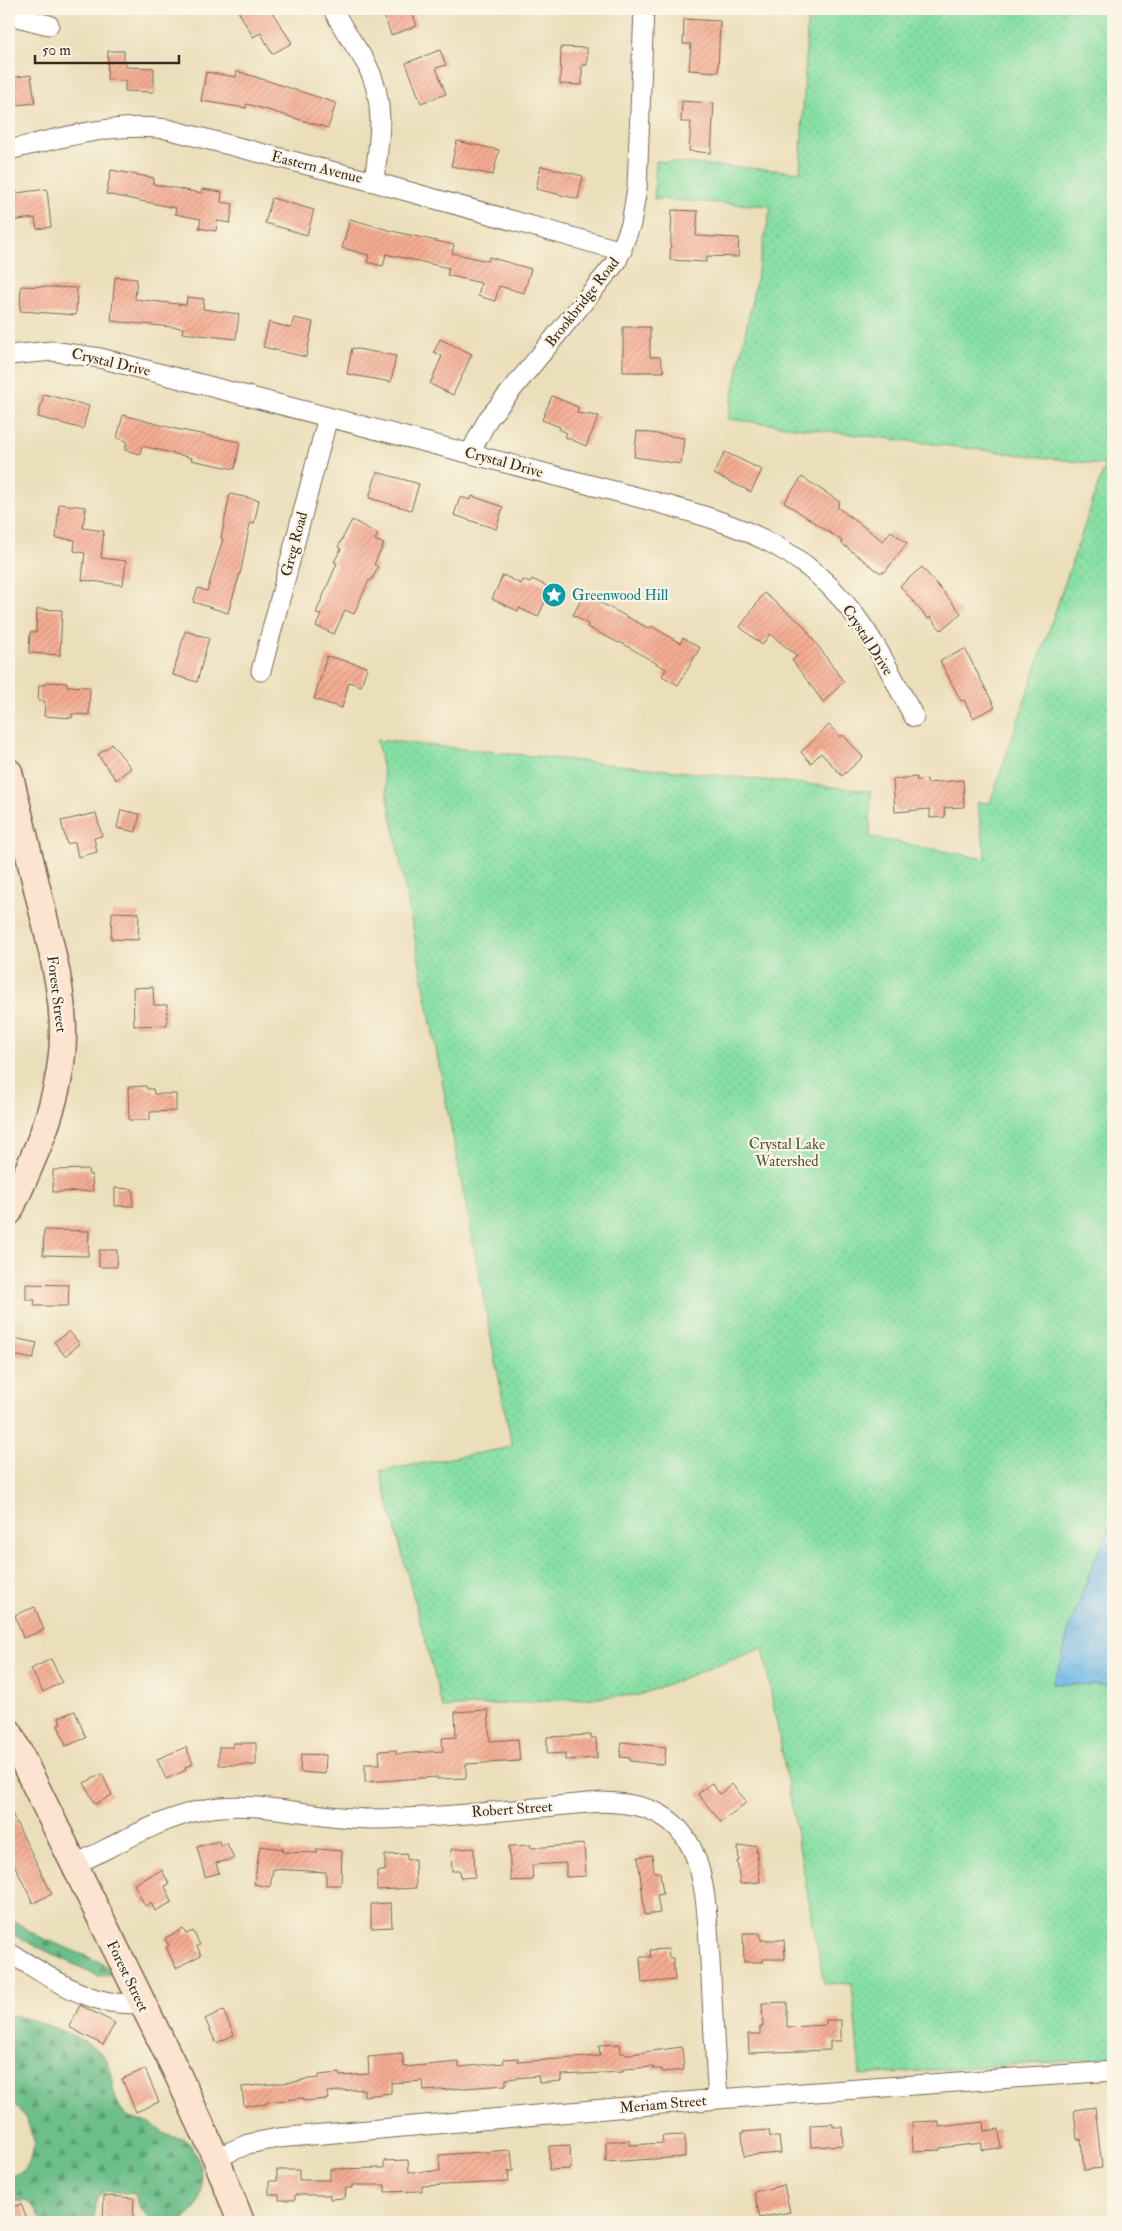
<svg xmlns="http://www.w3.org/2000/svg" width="1122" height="2231" viewBox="0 0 1122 2231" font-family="'IM FELL Double Pica',serif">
<defs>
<pattern id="forest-firs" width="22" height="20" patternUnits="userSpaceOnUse" patternTransform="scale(1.25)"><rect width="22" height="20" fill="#6cbe8a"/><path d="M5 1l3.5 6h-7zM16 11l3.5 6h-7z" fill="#5a9b70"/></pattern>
<pattern id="park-dots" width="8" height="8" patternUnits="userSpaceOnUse" patternTransform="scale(1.25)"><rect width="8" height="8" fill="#86dfa4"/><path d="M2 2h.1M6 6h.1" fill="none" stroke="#75c08d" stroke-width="1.8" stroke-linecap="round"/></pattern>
<pattern id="water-ripples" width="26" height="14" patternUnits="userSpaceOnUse" patternTransform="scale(1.25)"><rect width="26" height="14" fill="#6eb8e6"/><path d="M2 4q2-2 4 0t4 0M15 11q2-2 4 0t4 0" fill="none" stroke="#5c96ba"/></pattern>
<pattern id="building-hatch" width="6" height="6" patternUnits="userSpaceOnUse" patternTransform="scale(1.25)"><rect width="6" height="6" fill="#f4ab92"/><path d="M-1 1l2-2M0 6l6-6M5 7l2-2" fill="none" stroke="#d2937d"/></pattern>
</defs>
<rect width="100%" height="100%" fill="#fcf5e5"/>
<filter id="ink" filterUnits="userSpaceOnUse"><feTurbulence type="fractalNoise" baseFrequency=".02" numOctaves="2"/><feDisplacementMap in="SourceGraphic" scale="10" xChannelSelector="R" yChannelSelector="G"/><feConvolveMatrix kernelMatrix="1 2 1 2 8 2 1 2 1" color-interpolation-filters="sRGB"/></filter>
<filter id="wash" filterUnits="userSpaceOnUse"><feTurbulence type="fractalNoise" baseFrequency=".0096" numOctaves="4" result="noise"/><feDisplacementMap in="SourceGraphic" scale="20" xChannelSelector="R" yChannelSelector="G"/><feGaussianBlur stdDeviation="1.12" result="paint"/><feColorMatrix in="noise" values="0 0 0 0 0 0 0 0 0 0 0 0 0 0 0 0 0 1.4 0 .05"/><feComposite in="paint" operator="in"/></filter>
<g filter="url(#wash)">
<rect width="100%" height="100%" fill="#ebdeba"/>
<!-- forest -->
<path fill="url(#forest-firs)" stroke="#547454" d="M 9,1918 L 38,1936 L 98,1961 L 109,1968 L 110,1976 L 98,1976 L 9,1933 Z
M 9,2016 C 29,2015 100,2042 107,2061 C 114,2080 111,2104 129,2117 C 135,2121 144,2121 151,2124 C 158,2127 163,2134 170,2136 C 175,2138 180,2137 185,2140 C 200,2150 204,2180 200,2196 C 198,2207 190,2218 179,2221 C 169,2216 162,2217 151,2219 L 140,2209 L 135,2194 L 106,2191 L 98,2196 L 93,2222 L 42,2222 L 36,2209 L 26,2201 L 9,2202 L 9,2177 L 23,2171 L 29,2163 L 35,2144 L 26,2118 L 9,2098 Z"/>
<!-- park -->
<path fill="url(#park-dots)" stroke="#608461" d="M 808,9 L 1113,9 L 1113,1520 L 1093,1563 L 1067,1635 L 1062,1661 L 1052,1684 L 1113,1685 L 1113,2058 L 860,2075 L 852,1983 L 824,1984 L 763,1648 L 639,1695 L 443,1708 L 380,1471 L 512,1447 L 377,740 L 871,791 L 870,837 L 986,859 L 977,802 L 990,803 L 1105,465 L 728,419 L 771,206 L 654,199 L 656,161 L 800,172 Z"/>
<!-- water -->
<path fill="url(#water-ripples)" stroke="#547182" d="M 1113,1520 L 1113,1685 L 1052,1684 L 1062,1661 L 1067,1635 L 1093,1563 Z"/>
<g id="blocks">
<!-- building -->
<path fill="url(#building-hatch)" d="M 237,9 L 270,9 L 292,43 L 272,54 L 261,33 L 253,37 Z
M 382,9 L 411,9 L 417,26 L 391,35 Z
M 684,19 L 720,21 L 718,72 L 689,70 L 691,44 L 683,44 Z
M 561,47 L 587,48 L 587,65 L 582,65 L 582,85 L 560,84 Z
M 440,50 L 446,65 L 436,68 L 446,94 L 421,103 L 406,63 Z
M 108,51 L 124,51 L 124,63 L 126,63 L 126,67 L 154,68 L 154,92 L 125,91 L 125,81 L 107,80 Z
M 237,71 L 336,103 L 328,128 L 247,104 L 246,108 L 201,101 L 206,72 L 236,77 Z
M 31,75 L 35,103 L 9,106 L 9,78 Z
M 682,101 L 714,103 L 711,153 L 689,151 L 691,122 L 681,122 Z
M 457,141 L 499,150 L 493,175 L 451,166 Z
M 541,166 L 583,176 L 578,199 L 536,189 Z
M 111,170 L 154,178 L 153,184 L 201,193 L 202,189 L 222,192 L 221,202 L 233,204 L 230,223 L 217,221 L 216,231 L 199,228 L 201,219 L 175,214 L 176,208 L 106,194 Z
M 47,189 L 51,227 L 37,229 L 35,218 L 9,221 L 9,194 Z
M 272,198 L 314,210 L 307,235 L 265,223 Z
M 672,210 L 698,211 L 696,236 L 739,238 L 738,257 L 707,256 L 706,262 L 670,260 Z
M 350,219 L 392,231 L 454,245 L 452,253 L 488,261 L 489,257 L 531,269 L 524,293 L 499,286 L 495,301 L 478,296 L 481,283 L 447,275 L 449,268 L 386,254 L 383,266 L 367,262 L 369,255 L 342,248 Z
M 115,277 L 137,279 L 135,299 L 186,305 L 187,297 L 204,299 L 203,309 L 239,314 L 236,339 L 182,333 L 183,328 L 111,321 Z
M 21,286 L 77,288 L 76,315 L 20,311 Z
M 294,318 L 313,322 L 306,357 L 263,347 L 269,322 L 291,328 Z
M 623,327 L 650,327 L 650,357 L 660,357 L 664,372 L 623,372 Z
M 440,339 L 472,354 L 453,395 L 430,384 L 442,356 L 434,352 Z
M 352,348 L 396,356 L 391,382 L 347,374 Z
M 44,394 L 89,406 L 83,429 L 38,417 Z
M 552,396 L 578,407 L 577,413 L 599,416 L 586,446 L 565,437 L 567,433 L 559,429 L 560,427 L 542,420 Z
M 123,415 L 176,429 L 240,442 L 235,469 L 191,460 L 192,458 L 142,446 L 140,454 L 125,450 L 127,441 L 117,438 Z
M 637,431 L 684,438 L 681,464 L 634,457 Z
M 725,452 L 762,470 L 751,492 L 714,474 Z
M 377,472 L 419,484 L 411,510 L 369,498 Z
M 802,477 L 840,502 L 837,507 L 883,541 L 891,531 L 907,543 L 885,572 L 879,572 L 841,543 L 842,541 L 784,502 Z
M 230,494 L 259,500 L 254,524 L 250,523 L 241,570 L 228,613 L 193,602 L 198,588 L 207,591 L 223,539 L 221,538 Z
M 472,496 L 503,507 L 496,529 L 454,515 L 460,497 L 471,500 Z
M 59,504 L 86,507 L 83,528 L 104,531 L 101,558 L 126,561 L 123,585 L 82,580 L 85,553 L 74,551 L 75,540 L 56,538 Z
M 352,520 L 378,534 L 375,540 L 384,544 L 374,564 L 378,567 L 371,581 L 369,580 L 354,614 L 345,610 L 334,634 L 316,626 L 321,615 L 316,613 L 337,563 L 334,562 L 341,549 L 338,547 Z
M 922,567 L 961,613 L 941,630 L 930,617 L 928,619 L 900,586 Z
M 503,575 L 521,584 L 523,580 L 530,583 L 532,579 L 551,588 L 538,617 L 519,608 L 518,611 L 492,599 Z
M 764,593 L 802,624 L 844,682 L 823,702 L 792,660 L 797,656 L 770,634 L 762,645 L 740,627 Z
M 584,594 L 650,629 L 651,626 L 680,643 L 683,638 L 700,648 L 678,685 L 662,676 L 666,669 L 620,642 L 619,643 L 587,627 L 588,624 L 573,615 Z
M 37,609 L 62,610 L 60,655 L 29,653 L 30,632 L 36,632 Z
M 185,631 L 209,638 L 197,682 L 173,675 Z
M 965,649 L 995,707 L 973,718 L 964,700 L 961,701 L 940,661 Z
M 327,656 L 367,667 L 361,686 L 349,682 L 342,708 L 314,699 Z
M 46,682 L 67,683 L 67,686 L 90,687 L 89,715 L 72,714 L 72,718 L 44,716 L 45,701 L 38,701 L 39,685 L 46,685 Z
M 829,725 L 840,737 L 843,735 L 863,757 L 842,776 L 821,753 L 811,763 L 801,752 Z
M 112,744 L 131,768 L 116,780 L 98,755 Z
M 917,777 L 916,780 L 927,779 L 927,783 L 963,780 L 964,807 L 944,808 L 945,817 L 930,818 L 930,809 L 895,812 L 893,779 Z
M 121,810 L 140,814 L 136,832 L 117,828 Z
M 96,813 L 102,836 L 94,838 L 97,852 L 78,857 L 75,842 L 67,844 L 61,821 Z
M 112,912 L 139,913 L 138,940 L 111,939 Z
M 153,987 L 154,1005 L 167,1005 L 167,1025 L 134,1026 L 133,988 Z
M 146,1086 L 147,1089 L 153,1089 L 154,1094 L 176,1094 L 176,1111 L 150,1112 L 150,1120 L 129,1120 L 128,1087 Z
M 88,1169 L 89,1175 L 92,1175 L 93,1191 L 53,1192 L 53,1170 Z
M 115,1188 L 133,1189 L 133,1206 L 115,1206 Z
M 44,1230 L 89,1231 L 88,1256 L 43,1255 Z
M 99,1250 L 117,1250 L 117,1267 L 99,1267 Z
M 26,1284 L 69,1285 L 68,1306 L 34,1306 L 35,1300 L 26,1300 Z
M 69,1331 L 80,1344 L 65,1356 L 54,1342 Z
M 9,1337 L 37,1343 L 33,1359 L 9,1354 Z
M 35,1607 L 44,1630 L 23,1638 L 15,1615 Z
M 51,1659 L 62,1682 L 43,1692 L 31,1669 Z
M 488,1710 L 490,1741 L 518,1739 L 520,1761 L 466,1764 L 466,1778 L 437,1779 L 437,1777 L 365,1782 L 365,1764 L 380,1764 L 379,1751 L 396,1750 L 396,1754 L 443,1751 L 442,1738 L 456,1737 L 455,1712 Z
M 75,1711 L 86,1738 L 66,1746 L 58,1725 L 61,1724 L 59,1717 Z
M 591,1735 L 591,1738 L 596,1738 L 597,1758 L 565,1760 L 565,1753 L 547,1754 L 547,1737 Z
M 622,1742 L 666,1747 L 664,1765 L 630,1761 L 630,1758 L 620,1757 Z
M 233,1743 L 256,1743 L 256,1765 L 219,1765 L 219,1747 L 233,1747 Z
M 186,1747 L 193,1764 L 185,1767 L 186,1770 L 166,1779 L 157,1759 Z
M 301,1754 L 326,1755 L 325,1774 L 300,1772 Z
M 102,1774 L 112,1795 L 95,1804 L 84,1783 Z
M 711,1783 L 720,1794 L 732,1784 L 747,1802 L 721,1822 L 698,1794 Z
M 9,1808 L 52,1894 L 33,1903 L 9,1854 Z
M 219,1841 L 220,1845 L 227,1843 L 234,1859 L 216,1863 L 219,1873 L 205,1877 L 197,1847 Z
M 584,1844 L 586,1876 L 566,1877 L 566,1863 L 532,1865 L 533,1880 L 511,1881 L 509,1846 L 531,1845 L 531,1848 Z
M 756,1845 L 760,1882 L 740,1884 L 737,1861 L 739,1861 L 738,1847 Z
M 260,1846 L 283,1849 L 282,1852 L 317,1853 L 317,1849 L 342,1851 L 341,1885 L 326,1885 L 326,1872 L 273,1869 L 270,1887 L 254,1884 Z
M 474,1848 L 475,1877 L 461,1878 L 460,1871 L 452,1871 L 451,1849 Z
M 407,1854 L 407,1860 L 415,1859 L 416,1888 L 377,1890 L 377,1871 L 385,1871 L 385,1855 Z
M 652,1855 L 654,1872 L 660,1872 L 663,1894 L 657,1895 L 660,1913 L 645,1915 L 638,1857 Z
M 162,1870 L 169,1884 L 165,1886 L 172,1902 L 155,1911 L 151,1903 L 145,1906 L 134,1884 Z
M 391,1903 L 392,1927 L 371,1928 L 371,1904 Z
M 183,1929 L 186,1934 L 193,1931 L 200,1945 L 197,1946 L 201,1955 L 176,1968 L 166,1947 L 169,1946 L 165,1938 Z
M 743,1933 L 760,1933 L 761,1940 L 784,1940 L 785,1959 L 763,1959 L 763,1962 L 744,1962 Z
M 668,1949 L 669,1958 L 673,1958 L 675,1980 L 642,1983 L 640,1957 L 651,1957 L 650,1950 Z
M 787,2002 L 787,2027 L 826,2025 L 826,2020 L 841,2020 L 841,2041 L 830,2041 L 830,2050 L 749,2053 L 748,2034 L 760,2034 L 760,2027 L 763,2027 L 762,2003 Z
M 80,2005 L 115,2023 L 103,2045 L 69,2027 Z
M 223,2010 L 234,2035 L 216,2043 L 205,2019 Z
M 620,2044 L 621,2053 L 630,2054 L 682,2047 L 684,2070 L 662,2072 L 662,2069 L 653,2069 L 653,2067 L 623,2069 L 623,2072 L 561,2075 L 561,2081 L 539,2083 L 538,2076 L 506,2079 L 506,2085 L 424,2091 L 423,2081 L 391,2083 L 391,2093 L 364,2096 L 364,2089 L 327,2092 L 328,2099 L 303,2101 L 303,2098 L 267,2102 L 267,2104 L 244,2106 L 242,2087 L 302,2081 L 301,2080 L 319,2078 L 319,2075 L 339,2073 L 340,2076 L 369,2074 L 368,2057 L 402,2054 L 404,2067 L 459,2062 L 459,2067 L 504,2063 L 503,2059 L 518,2058 L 518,2062 L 600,2056 L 599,2045 Z
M 145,2069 L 159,2102 L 136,2112 L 122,2079 Z
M 1095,2107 L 1102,2168 L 1084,2170 L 1081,2139 L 1077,2139 L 1074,2110 Z
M 939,2121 L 939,2127 L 983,2122 L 984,2131 L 999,2129 L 1001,2148 L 982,2150 L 982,2143 L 940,2148 L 940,2150 L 913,2151 L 912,2122 Z
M 833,2124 L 833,2127 L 842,2127 L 843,2145 L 811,2147 L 810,2125 Z
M 769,2130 L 770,2137 L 779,2137 L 781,2153 L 744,2156 L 742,2132 Z
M 685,2135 L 685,2157 L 606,2162 L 606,2141 L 630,2141 L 629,2145 L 663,2143 L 662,2136 Z
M 570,2145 L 571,2169 L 549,2170 L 549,2146 Z
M 511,2150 L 513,2171 L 508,2171 L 509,2182 L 422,2186 L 422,2191 L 385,2192 L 385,2185 L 352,2185 L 352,2188 L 346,2188 L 345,2198 L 330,2199 L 330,2195 L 295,2195 L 295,2200 L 279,2200 L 279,2195 L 269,2195 L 269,2181 L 277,2181 L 277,2170 L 299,2170 L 299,2180 L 330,2180 L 330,2169 L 384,2168 L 384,2161 L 408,2160 L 409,2172 L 440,2171 L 439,2155 Z
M 784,2185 L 790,2212 L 760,2218 L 754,2192 Z
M 104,2196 L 134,2198 L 133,2222 L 103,2221 Z
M 21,2204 L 28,2222 L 9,2222 L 9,2208 Z"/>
</g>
</g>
<g filter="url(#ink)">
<use href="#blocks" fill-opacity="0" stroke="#796955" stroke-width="1"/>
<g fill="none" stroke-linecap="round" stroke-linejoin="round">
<defs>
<path id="street" d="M 333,9 C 342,29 356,46 367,65 C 387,103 379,142 374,182
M 9,15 L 49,25
M 9,150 C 60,138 114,122 167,129 L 374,182 L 622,251
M 9,355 L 52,351 L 100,358 L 637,497 C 745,526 817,546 878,650 C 891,672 902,695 914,717
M 470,453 L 488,419 L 617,261 L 631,224 L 637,188 L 644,9
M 261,671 L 328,417
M 74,1865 C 116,1845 160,1818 206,1809 C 255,1799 319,1819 371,1819 C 448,1818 525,1808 601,1802 C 634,1803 665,1808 685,1837 C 709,1870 708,1937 711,1977 C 713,2018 715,2058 718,2099
M 9,1953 C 52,1977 90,2009 141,2003
M 216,2158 L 248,2144 L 278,2138 L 718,2099 L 1113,2071"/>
<path id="secondary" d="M 9,772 C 20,818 31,863 42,909 C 53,955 67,1006 62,1054 C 57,1110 32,1162 9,1212
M 9,1732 L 177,2073 L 216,2158 L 241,2222"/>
</defs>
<!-- street casing -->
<use href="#street" stroke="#796955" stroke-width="21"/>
<!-- secondary casing -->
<use href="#secondary" stroke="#796955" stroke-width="29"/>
<!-- street -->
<use href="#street" stroke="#fff" stroke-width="19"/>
<!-- secondary -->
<use href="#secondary" stroke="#fde4d1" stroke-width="26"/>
</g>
</g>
<!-- icons -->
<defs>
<symbol id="sight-disc" viewBox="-11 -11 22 22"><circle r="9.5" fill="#0f9aa8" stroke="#fcf5e5"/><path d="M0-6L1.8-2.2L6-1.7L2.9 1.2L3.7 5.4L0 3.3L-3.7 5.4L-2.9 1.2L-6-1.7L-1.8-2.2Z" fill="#fff"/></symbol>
</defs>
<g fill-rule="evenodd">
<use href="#sight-disc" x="540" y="581" width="28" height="28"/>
</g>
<g text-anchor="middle" stroke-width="4.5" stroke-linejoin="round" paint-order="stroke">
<!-- street labels -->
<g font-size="15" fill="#3b2a1e" stroke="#fcf5e5">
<text transform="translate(317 167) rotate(14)" y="5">Eastern Avenue</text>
<text transform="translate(582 302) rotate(-52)" y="5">Brookbridge Road</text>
<text transform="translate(111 362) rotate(13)" y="5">Crystal Drive</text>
<text transform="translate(504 462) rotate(15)" y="5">Crystal Drive</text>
<text transform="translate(294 544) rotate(-75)" y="5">Greg Road</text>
<text transform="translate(868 640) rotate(57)" y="5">Crystal Drive</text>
<text transform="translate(57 994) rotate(83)" y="5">Forest Street</text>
<text transform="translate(512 1809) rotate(-4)" y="5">Robert Street</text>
<text transform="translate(128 1976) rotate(64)" y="5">Forest Street</text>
<text transform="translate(663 2104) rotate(-5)" y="5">Meriam Street</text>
</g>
<!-- culture labels -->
<g font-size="15" fill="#0d838f" stroke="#fcf5e5" text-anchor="start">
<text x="572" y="600">Greenwood Hill</text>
</g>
<!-- park labels -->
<g font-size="15" fill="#4e5740" stroke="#fcf5e5">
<text x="787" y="1149">Crystal Lake<tspan x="787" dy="17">Watershed</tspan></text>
</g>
</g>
<!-- margin -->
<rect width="1122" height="2231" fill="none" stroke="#fcf5e5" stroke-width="30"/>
<!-- scale -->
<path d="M35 55v8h144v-8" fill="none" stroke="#3b2a1e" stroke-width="2.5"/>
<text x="42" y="55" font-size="15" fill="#3b2a1e" stroke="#fcf5e5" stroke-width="4" paint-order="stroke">50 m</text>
</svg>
